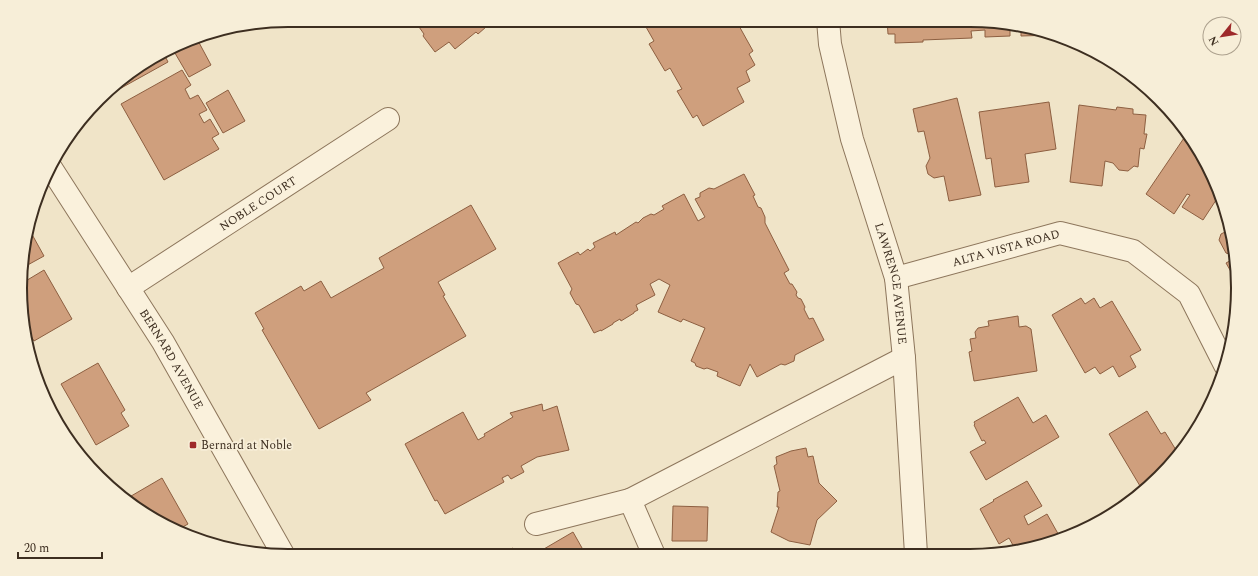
<svg xmlns="http://www.w3.org/2000/svg" width="1258" height="576" viewBox="0 0 1258 576" font-family="Spectral,serif">
<rect width="100%" height="100%" fill="#f0e4c8"/>
<!-- building -->
<path fill="#cf9f7d" stroke="#8d5f41" d="M 414,20 L 494,20 L 478,34 L 476,32 L 455,49 L 449,42 L 435,52 L 423,36 L 424,34 Z
M 636,20 L 730,20 L 734,27 L 738,24 L 753,51 L 749,54 L 755,65 L 746,71 L 750,81 L 737,88 L 744,102 L 703,126 L 697,115 L 693,118 L 677,91 L 682,89 L 670,68 L 665,71 L 649,44 L 654,41 L 642,20 L 638,23 Z
M 887,20 L 970,20 L 1022,25 L 1054,35 L 1021,36 L 1021,29 L 1010,30 L 1010,36 L 985,37 L 985,30 L 971,31 L 972,38 L 923,40 L 923,42 L 895,43 L 895,34 L 888,34 Z
M 196,37 L 211,65 L 189,77 L 172,48 Z
M 163,52 L 168,62 L 114,92 L 111,86 L 154,56 Z
M 182,70 L 191,85 L 185,89 L 190,99 L 198,95 L 207,110 L 199,114 L 204,123 L 210,119 L 219,134 L 212,138 L 219,149 L 164,180 L 121,104 Z
M 228,90 L 245,121 L 223,133 L 206,103 Z
M 957,98 L 981,195 L 949,201 L 944,176 L 934,178 L 928,174 L 926,166 L 930,158 L 924,131 L 918,132 L 913,109 Z
M 1049,102 L 1056,149 L 1025,154 L 1029,182 L 995,187 L 991,158 L 986,159 L 979,112 Z
M 1079,105 L 1116,110 L 1117,107 L 1133,109 L 1133,114 L 1146,115 L 1144,134 L 1147,134 L 1144,149 L 1140,148 L 1138,167 L 1134,166 L 1128,171 L 1119,170 L 1113,163 L 1105,161 L 1102,186 L 1070,182 Z
M 1186,135 L 1193,140 L 1218,185 L 1220,194 L 1203,220 L 1182,207 L 1190,195 L 1187,194 L 1174,214 L 1146,194 Z
M 744,174 L 755,195 L 753,196 L 758,207 L 761,208 L 765,217 L 765,223 L 789,270 L 784,273 L 790,284 L 792,284 L 797,292 L 796,295 L 798,298 L 801,299 L 805,307 L 804,309 L 809,319 L 813,318 L 824,340 L 795,355 L 794,361 L 785,365 L 781,364 L 757,377 L 750,364 L 740,386 L 717,376 L 718,372 L 707,368 L 704,369 L 696,366 L 695,363 L 691,361 L 705,328 L 683,319 L 681,322 L 658,312 L 670,285 L 659,279 L 650,284 L 655,295 L 636,305 L 638,310 L 634,312 L 634,313 L 621,321 L 620,319 L 613,323 L 613,324 L 601,331 L 601,330 L 594,333 L 579,305 L 576,304 L 570,293 L 572,289 L 558,263 L 578,252 L 580,255 L 588,249 L 590,251 L 595,247 L 593,243 L 615,232 L 616,235 L 636,222 L 638,223 L 643,218 L 651,214 L 654,215 L 664,209 L 662,206 L 684,194 L 698,221 L 705,217 L 695,199 L 700,197 L 700,193 L 709,188 L 714,189 Z
M 471,205 L 496,249 L 438,282 L 445,295 L 443,296 L 466,336 L 366,393 L 371,400 L 319,429 L 262,330 L 264,329 L 255,313 L 301,286 L 304,291 L 321,281 L 331,298 L 384,268 L 379,258 Z
M 1228,221 L 1233,235 L 1235,253 L 1232,255 L 1226,253 L 1219,240 L 1221,234 L 1231,229 L 1227,222 Z
M 28,229 L 29,229 L 44,256 L 24,267 L 25,236 Z
M 1235,258 L 1238,284 L 1226,263 Z
M 44,270 L 72,319 L 34,341 L 22,321 L 24,282 Z
M 1081,298 L 1085,304 L 1094,298 L 1100,308 L 1112,301 L 1141,350 L 1130,356 L 1136,367 L 1119,377 L 1113,366 L 1100,374 L 1095,367 L 1085,373 L 1052,315 Z
M 1018,316 L 1019,327 L 1026,326 L 1031,329 L 1037,371 L 974,381 L 969,352 L 972,351 L 970,339 L 976,338 L 975,332 L 978,328 L 989,326 L 988,321 Z
M 98,363 L 125,410 L 121,413 L 129,426 L 96,445 L 61,384 Z
M 1018,397 L 1033,423 L 1046,415 L 1059,437 L 986,480 L 970,452 L 986,443 L 984,440 L 982,441 L 974,425 L 975,424 L 974,422 Z
M 542,404 L 543,411 L 557,406 L 569,450 L 537,457 L 521,466 L 524,472 L 511,479 L 508,475 L 502,478 L 504,482 L 445,514 L 437,500 L 435,501 L 405,444 L 463,412 L 478,440 L 485,436 L 484,434 L 513,417 L 510,413 Z
M 1147,411 L 1161,434 L 1165,432 L 1179,455 L 1143,491 L 1109,434 Z
M 806,448 L 808,457 L 813,456 L 819,483 L 837,501 L 817,520 L 810,545 L 789,541 L 771,532 L 779,507 L 777,507 L 778,492 L 780,491 L 774,466 L 777,464 L 776,457 L 791,451 Z
M 162,478 L 188,524 L 179,529 L 181,533 L 126,499 Z
M 1027,481 L 1042,506 L 1024,516 L 1028,525 L 1047,514 L 1061,539 L 1007,553 L 1006,551 L 1014,547 L 1009,538 L 999,544 L 980,509 L 994,501 L 993,500 Z
M 673,506 L 708,507 L 707,541 L 672,541 Z
M 573,532 L 586,555 L 538,555 L 537,553 Z
M 513,548 L 517,555 L 500,555 Z"/>
<g fill="none" stroke-linecap="round" stroke-linejoin="round">
<defs>
<g id="minor">
<path id="s1" d="M 828,20 L 830,44 L 852,139 L 896,278 L 904,358 L 916,554"/>
<path id="s2" d="M 51,168 L 163,342 L 284,556"/>
<path id="s3" d="M 896,278 L 1060,233 L 1133,251 L 1189,294 L 1225,365"/>
<path id="s4" d="M 128,288 L 388,119"/>
<path d="M 536,524 L 630,500"/>
<path d="M 654,555 L 630,500 L 904,358"/>
</g>
</defs>
<!-- minor casing -->
<use href="#minor" stroke="#8d765c" stroke-width="24"/>
<!-- minor -->
<use href="#minor" stroke="#faf1dc" stroke-width="22"/>
</g>
<!-- markers -->
<rect fill="#9e2a2b" stroke="#f7eed8" stroke-width="1.5" x="189" y="441" width="8" height="8" rx="2"/>
<g text-anchor="middle" stroke-width="3.5" stroke-linejoin="round" paint-order="stroke">
<!-- street labels -->
<g font-size="12" fill="#3d2e20" stroke="#f7eed8">
<text dy="4" stroke="none"><textPath href="#s4" startOffset="155">NOBLE COURT</textPath></text>
<text dy="4" stroke="none"><textPath href="#s3" startOffset="114">ALTA VISTA ROAD</textPath></text>
<text dy="4" stroke="none"><textPath href="#s1" startOffset="272">LAWRENCE AVENUE</textPath></text>
<text dy="4" stroke="none"><textPath href="#s2" startOffset="226">BERNARD AVENUE</textPath></text>
</g>
<!-- poi labels -->
<g font-size="12" fill="#3d2e20" stroke="#f7eed8" text-anchor="start">
<text x="201" y="449">Bernard at Noble</text>
</g>
</g>
<!-- crop -->
<path d="M0 0H1258V576H0ZM288 27H970A261 261 0 0 1 1231 288V288A261 261 0 0 1 970 549H288A261 261 0 0 1 27 288V288A261 261 0 0 1 288 27Z" fill="#f7eed8" fill-rule="evenodd"/>
<path fill="none" stroke="#3d2e20" stroke-width="2" d="M288 27H970A261 261 0 0 1 1231 288V288A261 261 0 0 1 970 549H288A261 261 0 0 1 27 288V288A261 261 0 0 1 288 27Z"/>
<!-- north arrow -->
<g transform="translate(1222 36) rotate(240)"><circle r="19" fill="#f7eed8" stroke="#ada18e"/>
<path d="M0-3L7 15L0 10L-7 15Z" fill="#9e2a2b"/>
<text y="-6" font-size="11" font-weight="bold" text-anchor="middle" fill="#3d2e20">N</text>
</g>
<!-- scale -->
<path d="M18 552v6h84v-6" fill="none" stroke="#3d2e20" stroke-width="2"/>
<text x="24" y="552" font-size="12" fill="#3d2e20" stroke="#f7eed8" stroke-width="3" paint-order="stroke">20 m</text>
</svg>
